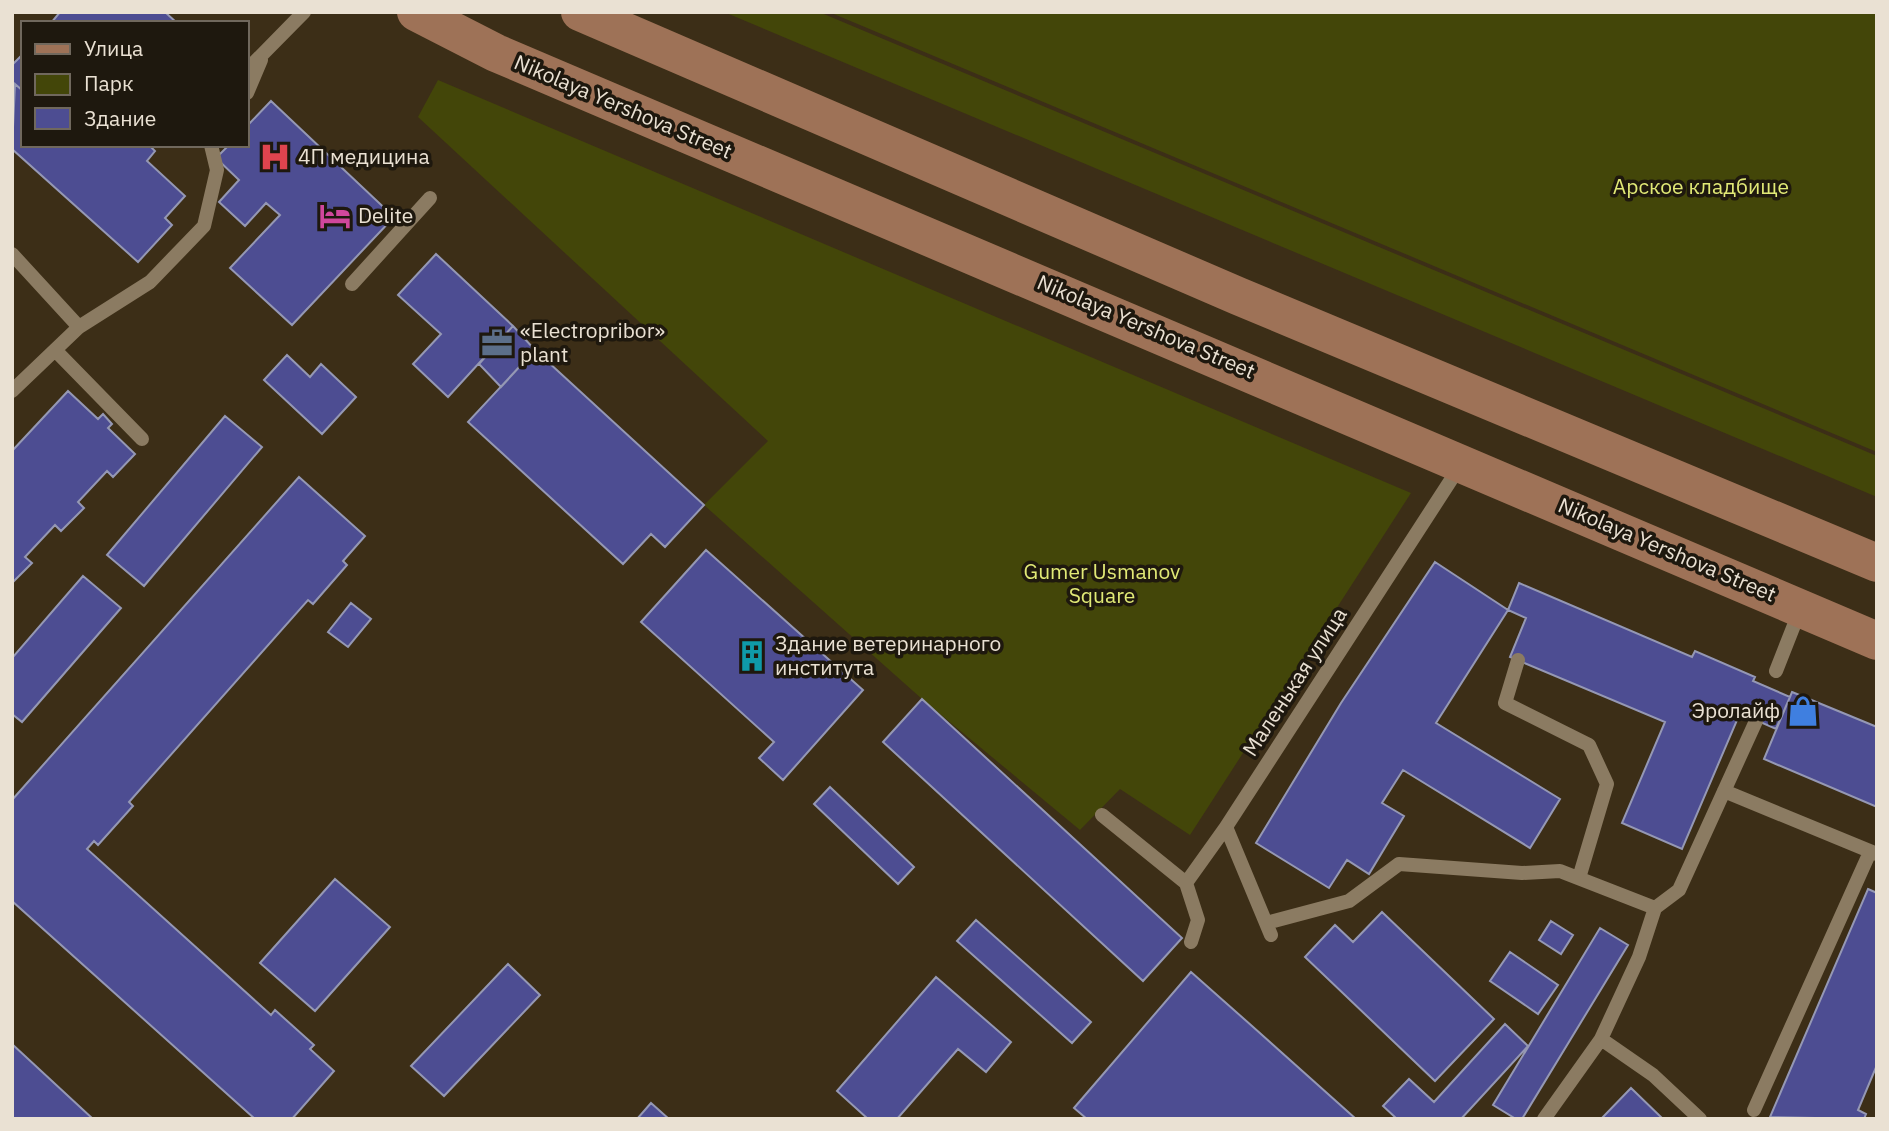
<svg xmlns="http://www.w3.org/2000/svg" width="1889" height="1131" viewBox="0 0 1889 1131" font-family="'IBM Plex Sans',sans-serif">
<rect width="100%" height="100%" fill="#3c2e17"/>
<!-- green -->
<path fill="#434609" d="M 724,12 L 819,12 L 1877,456 L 1877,497 Z
M 829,12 L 1877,12 L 1877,452 Z
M 438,80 L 1411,493 L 1190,835 L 1120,789 L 1080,830 L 922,699 L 704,505 L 768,441 L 418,117 Z"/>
<!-- building -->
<path fill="#4d4d92" stroke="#9598b4" stroke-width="2" d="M 60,12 L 165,12 L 177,23 L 51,23 Z
M 23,54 L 23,91 L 15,84 L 12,86 L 12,65 Z
M 15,84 L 23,91 L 23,145 L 149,145 L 155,151 L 147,161 L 185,196 L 165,218 L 172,225 L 138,262 L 12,149 Z
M 271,101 L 394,217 L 292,325 L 230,268 L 280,215 L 266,203 L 245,226 L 219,202 L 239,180 L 216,158 L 229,145 L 247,145 L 247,126 Z
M 436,254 L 513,326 L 448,397 L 413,364 L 441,334 L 398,295 Z
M 513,326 L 535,350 L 501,387 L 479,364 Z
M 535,350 L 704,505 L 665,547 L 651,534 L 623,564 L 468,422 Z
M 287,355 L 310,377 L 321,364 L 356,397 L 322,434 L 264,380 Z
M 68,391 L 98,419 L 103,414 L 112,424 L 108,428 L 135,454 L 113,477 L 107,471 L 78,502 L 84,508 L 61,531 L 55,525 L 25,557 L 32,563 L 12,583 L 12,451 Z
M 225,416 L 262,447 L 144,586 L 107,555 Z
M 299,477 L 365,536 L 343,561 L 347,565 L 313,604 L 308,600 L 129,802 L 133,806 L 98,845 L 94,841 L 87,849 L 271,1015 L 275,1010 L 314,1045 L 310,1049 L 334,1071 L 292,1119 L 255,1119 L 12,901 L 12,800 Z
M 706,550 L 863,690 L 783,780 L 759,758 L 774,742 L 641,622 Z
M 1435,562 L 1508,610 L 1436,723 L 1560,799 L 1530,848 L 1403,770 L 1382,803 L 1404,816 L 1369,874 L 1347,860 L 1329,888 L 1256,843 L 1341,703 Z
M 83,576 L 121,608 L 22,722 L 12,714 L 12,658 Z
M 1519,583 L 1692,657 L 1695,651 L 1755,677 L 1753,681 L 1790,697 L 1776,729 L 1740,713 L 1682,849 L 1622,823 L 1665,722 L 1510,657 L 1526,618 L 1508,610 Z
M 351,603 L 371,619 L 348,647 L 328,632 Z
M 1792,692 L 1877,727 L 1877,807 L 1764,759 Z
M 922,699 L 1182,938 L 1143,981 L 883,742 Z
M 830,787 L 914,867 L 898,884 L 814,804 Z
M 335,879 L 390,927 L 315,1011 L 260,963 Z
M 1868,889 L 1877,893 L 1877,1065 L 1858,1110 L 1866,1114 L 1864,1119 L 1770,1117 Z
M 1382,912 L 1494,1019 L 1435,1081 L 1305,957 L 1335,925 L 1353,942 Z
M 976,920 L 1091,1022 L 1072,1043 L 957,941 Z
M 1551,921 L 1573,935 L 1561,954 L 1539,940 Z
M 1600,928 L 1628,945 L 1522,1119 L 1516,1119 L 1493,1105 Z
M 1510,952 L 1558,985 L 1538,1014 L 1490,981 Z
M 508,964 L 540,995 L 444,1096 L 411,1066 Z
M 1191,972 L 1252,1026 L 1356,1119 L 1087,1119 L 1074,1108 Z
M 936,977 L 1011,1042 L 986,1072 L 958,1049 L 897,1119 L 868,1119 L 837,1091 Z
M 1505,1024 L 1528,1046 L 1461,1119 L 1397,1119 L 1383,1106 L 1409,1079 L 1434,1102 Z
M 12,1044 L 93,1119 L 12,1119 Z
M 1631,1088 L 1663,1119 L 1601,1119 Z
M 651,1103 L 669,1119 L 637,1119 Z"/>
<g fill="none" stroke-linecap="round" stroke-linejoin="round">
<!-- lane -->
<path stroke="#8b7b62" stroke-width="14" d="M 247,70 L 304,12
M 247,93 L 261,60
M 12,254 L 79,327 L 12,391
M 352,284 L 430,198
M 79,327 L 150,282 L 204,226 L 217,170 L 211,145
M 56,351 L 142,439
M 1518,660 L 1505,703 L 1589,745 L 1607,784 L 1579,878
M 1776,671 L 1800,610
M 1724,791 L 1877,854
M 1102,815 L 1186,883 L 1226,827 L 1460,466
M 1226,827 L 1271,935
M 1186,883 L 1198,920 L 1191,942
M 1266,923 L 1349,901 L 1399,864 L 1522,873 L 1560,871 L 1655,908 L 1679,890 L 1756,721
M 1601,1039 L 1653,1075 L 1700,1119
M 1754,1110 L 1870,852
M 1544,1119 L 1601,1039 L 1639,957 L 1655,908"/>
<!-- secondary -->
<path stroke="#9e7257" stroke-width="38" d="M 416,12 L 496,53 L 1877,641
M 580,12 L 1238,296 L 1877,563"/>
</g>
<!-- icons -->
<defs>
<symbol id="hospital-bare" viewBox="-9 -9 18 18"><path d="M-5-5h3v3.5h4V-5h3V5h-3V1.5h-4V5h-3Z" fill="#e0444e" stroke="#1e180e" stroke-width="2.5" paint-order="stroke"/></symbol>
<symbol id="hotel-bare" viewBox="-9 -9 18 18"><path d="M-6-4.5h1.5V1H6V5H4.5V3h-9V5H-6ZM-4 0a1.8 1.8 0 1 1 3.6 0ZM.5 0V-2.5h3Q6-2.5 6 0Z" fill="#d1479c" stroke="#1e180e" stroke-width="2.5" paint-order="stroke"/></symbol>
<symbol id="office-bare" viewBox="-9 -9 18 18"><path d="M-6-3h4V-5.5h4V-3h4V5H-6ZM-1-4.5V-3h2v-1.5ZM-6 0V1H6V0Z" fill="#5c6f8a" stroke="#1e180e" stroke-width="2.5" paint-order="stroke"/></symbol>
<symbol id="building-bare" viewBox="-9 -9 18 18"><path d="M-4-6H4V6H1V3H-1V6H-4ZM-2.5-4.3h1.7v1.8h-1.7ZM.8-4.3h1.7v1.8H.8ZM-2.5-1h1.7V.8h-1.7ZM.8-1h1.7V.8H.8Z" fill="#0f9aa8" stroke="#1e180e" stroke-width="2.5" paint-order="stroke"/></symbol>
<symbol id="shop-bare" viewBox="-9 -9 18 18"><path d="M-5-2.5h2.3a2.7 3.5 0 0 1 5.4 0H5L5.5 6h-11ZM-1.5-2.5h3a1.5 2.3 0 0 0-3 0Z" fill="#3f7fe0" stroke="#1e180e" stroke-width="2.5" paint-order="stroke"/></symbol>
</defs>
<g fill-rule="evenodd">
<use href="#hospital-bare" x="253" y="135" width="44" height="44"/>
<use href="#hotel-bare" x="313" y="194" width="44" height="44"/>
<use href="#office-bare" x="475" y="321" width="44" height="44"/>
<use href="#building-bare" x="730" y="634" width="44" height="44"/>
<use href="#shop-bare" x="1781" y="689" width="44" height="44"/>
</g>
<g text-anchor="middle" stroke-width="7" stroke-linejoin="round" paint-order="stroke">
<!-- street labels -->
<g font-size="21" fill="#eae1d3" stroke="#1e180e">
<text transform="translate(623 107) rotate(23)" y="7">Nikolaya Yershova Street</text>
<text transform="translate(1146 327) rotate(23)" y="7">Nikolaya Yershova Street</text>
<text transform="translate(1667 550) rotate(23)" y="7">Nikolaya Yershova Street</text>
<text transform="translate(1295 682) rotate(-57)" y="7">Маленькая улица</text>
</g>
<!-- poi labels -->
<g font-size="21" fill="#eae1d3" stroke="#1e180e" text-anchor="start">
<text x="298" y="164">4П медицина</text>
<text x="358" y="223">Delite</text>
<text x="520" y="338">«Electropribor»<tspan x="520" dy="24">plant</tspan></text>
<text x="775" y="651">Здание ветеринарного<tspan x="775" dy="24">института</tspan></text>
<text x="1780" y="718" text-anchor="end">Эролайф</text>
</g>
<!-- park labels -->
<g font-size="21" fill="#e1e976" stroke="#1e180e">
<text x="1701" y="194">Арское кладбище</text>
<text x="1102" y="579">Gumer Usmanov<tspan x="1102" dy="24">Square</tspan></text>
</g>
</g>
<!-- border -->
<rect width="1889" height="1131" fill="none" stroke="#eae1d3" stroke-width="28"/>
<!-- legend -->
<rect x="21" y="21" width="228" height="126" fill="#1e180e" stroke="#70685d" stroke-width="2"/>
<rect x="35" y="44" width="35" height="10" fill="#9e7257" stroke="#70685d" stroke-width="2"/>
<text x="84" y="56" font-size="21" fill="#eae1d3">Улица</text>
<rect x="35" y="74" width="35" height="21" fill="#434609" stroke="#70685d" stroke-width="2"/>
<text x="84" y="91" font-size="21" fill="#eae1d3">Парк</text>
<rect x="35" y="108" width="35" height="21" fill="#4d4d92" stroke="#70685d" stroke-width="2"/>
<text x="84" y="126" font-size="21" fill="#eae1d3">Здание</text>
</svg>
